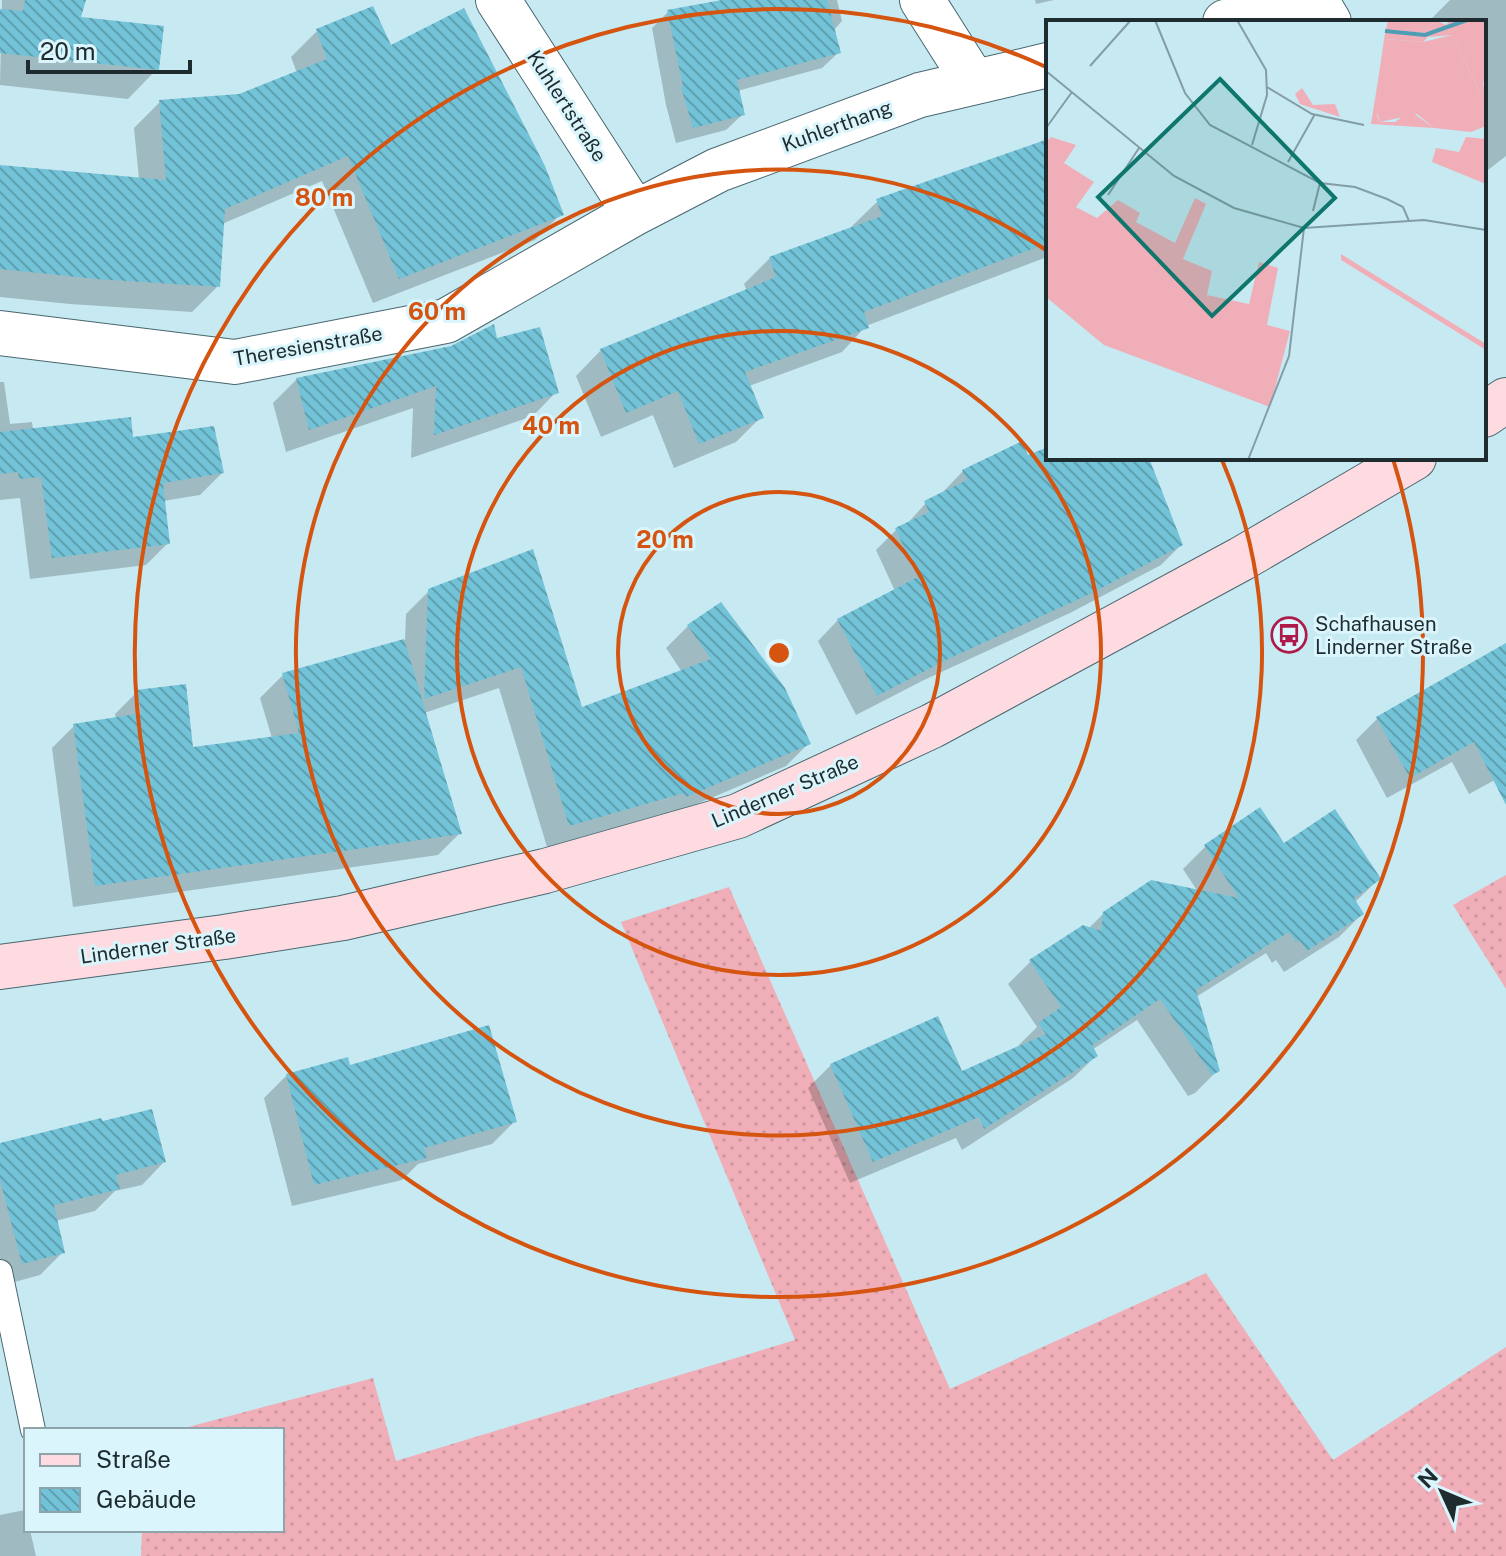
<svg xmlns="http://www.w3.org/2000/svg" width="1506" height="1556" viewBox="0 0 1506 1556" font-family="'Public Sans',sans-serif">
<defs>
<pattern id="grass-dots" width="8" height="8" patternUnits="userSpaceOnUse" patternTransform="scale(2)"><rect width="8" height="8" fill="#f0afb8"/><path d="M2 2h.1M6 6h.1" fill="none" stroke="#cd979e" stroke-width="1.8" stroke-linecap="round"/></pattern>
<pattern id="building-back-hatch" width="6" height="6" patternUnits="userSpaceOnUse" patternTransform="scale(2)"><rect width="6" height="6" fill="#73c3d8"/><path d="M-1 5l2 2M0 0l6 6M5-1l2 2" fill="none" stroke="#5e9fb0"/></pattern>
</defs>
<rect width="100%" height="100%" fill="#c7e9f2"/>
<!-- grass -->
<path fill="url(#grass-dots)" d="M 1506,875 L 1506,989 L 1453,905 Z
M 729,887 L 950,1389 L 1206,1273 L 1333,1460 L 1506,1347 L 1506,1556 L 141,1556 L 142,1530 L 282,1530 L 282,1430 L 177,1430 L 373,1378 L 396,1461 L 795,1340 L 621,922 Z"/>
<!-- shadow -->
<path fill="#0003" d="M 2,0 L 84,0 L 78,18 L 157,69 L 128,99 L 0,85 Z
M 722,0 L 837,0 L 842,21 L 833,31 L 839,52 L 822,68 L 737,91 L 743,114 L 726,130 L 676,143 L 666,105 L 652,28 L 668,12 Z
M 1035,0 L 1054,0 L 1036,4 Z
M 1450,0 L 1506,0 L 1506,156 L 1484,173 L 1484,22 L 1428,22 Z
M 317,31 L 391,96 L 561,214 L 535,240 L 373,303 L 322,181 L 222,224 L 218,286 L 192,312 L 70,304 L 0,297 L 0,167 L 139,179 L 134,128 L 160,102 L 239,96 L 297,73 L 291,57 Z
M 1048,140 L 1047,257 L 866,326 L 842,352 L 749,386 L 761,417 L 736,442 L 674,468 L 653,415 L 601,437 L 576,376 L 601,350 L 747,291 L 744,284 L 770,258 L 853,229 L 852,226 L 878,201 Z
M 495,340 L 556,392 L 533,416 L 411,458 L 413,408 L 286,452 L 273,403 L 297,379 Z
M 0,382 L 4,382 L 10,424 L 32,422 L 33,430 L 132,440 L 222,473 L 200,495 L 163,501 L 168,543 L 146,565 L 30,579 L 20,498 L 0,500 Z
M 1048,449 L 1048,458 L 1147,458 L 1181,545 L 1161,565 L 1070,613 L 924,680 L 856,715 L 818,641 L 838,620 L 895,591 L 876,550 L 896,530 L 906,525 L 926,503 L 944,494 L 943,492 L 963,471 L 1027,457 Z
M 429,591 L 581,709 L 682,672 L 666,648 L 688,626 L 808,744 L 786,766 L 664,818 L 662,814 L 547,847 L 499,688 L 424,713 L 460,833 L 438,855 L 73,907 L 52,748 L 74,726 L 116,719 L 115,714 L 137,692 L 191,750 L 272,738 L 260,698 L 283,675 L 405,640 L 406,614 Z
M 1506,646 L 1506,774 L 1469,794 L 1452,762 L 1387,798 L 1356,740 L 1377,719 Z
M 1283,846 L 1379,879 L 1354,903 L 1362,914 L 1339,937 L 1284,972 L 1276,960 L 1272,963 L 1266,953 L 1196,997 L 1218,1070 L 1195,1093 L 1188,1096 L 1137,1020 L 1092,1050 L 1096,1056 L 1073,1078 L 962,1150 L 956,1138 L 850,1183 L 808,1088 L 831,1065 L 961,1073 L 1017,1047 L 1037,1027 L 1008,984 L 1031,961 L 1088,929 L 1104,913 L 1198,892 L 1183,869 L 1205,847 Z
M 349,1068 L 515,1121 L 492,1144 L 418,1164 L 402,1180 L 292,1206 L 264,1098 L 287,1075 Z
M 0,1145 L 164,1162 L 142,1185 L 115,1191 L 95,1211 L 55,1221 L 63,1252 L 40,1275 L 0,1286 Z
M 25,1510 L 26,1530 L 30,1530 L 36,1556 L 0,1556 L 0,1515 Z"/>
<!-- building -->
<path fill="url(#building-back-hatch)" d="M 25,0 L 86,0 L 81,17 L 164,26 L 159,70 L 0,53 L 0,9 L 23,11 Z
M 722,0 L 827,0 L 841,53 L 737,80 L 745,115 L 693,128 L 681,87 L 683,86 L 667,10 Z
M 373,6 L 391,45 L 464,8 L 545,166 L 564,215 L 399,279 L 348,156 L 225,209 L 220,287 L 96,279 L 0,269 L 0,165 L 166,180 L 159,100 L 239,94 L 327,59 L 316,29 Z
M 1048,139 L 1048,243 L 864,312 L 869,328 L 745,372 L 764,418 L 699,444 L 678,391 L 626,413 L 600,349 L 776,277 L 769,257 L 882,216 L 876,199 Z
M 494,324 L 497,338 L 540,327 L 559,393 L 434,435 L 436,386 L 309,430 L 296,378 L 451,346 Z
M 131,417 L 133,437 L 214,426 L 224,473 L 163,483 L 170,544 L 52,558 L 41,477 L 19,479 L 18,472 L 0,474 L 0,432 Z
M 1022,441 L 1028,455 L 1048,447 L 1048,458 L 1149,458 L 1183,545 L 1092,593 L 946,660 L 877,696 L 837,619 L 918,577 L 895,528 L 929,512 L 924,501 L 967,480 L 962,470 Z
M 533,549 L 582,707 L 711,659 L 687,625 L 721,602 L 785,688 L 811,744 L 686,797 L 684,793 L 569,826 L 521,667 L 424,699 L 428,589 Z
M 404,639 L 462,834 L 95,886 L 73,724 L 142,713 L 136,690 L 186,684 L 193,747 L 299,733 L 282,673 Z
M 1506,643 L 1506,805 L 1474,742 L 1410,778 L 1376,717 Z
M 1260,807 L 1284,843 L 1335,809 L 1381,879 L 1354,898 L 1364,914 L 1307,951 L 1299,940 L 1296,942 L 1289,932 L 1196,990 L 1220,1071 L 1212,1075 L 1160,999 L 1092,1045 L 1098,1056 L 984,1129 L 979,1117 L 873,1162 L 830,1064 L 938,1016 L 962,1071 L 1046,1034 L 1038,1023 L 1061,1007 L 1029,960 L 1083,925 L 1101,931 L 1103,912 L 1151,880 L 1239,898 L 1204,845 Z
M 489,1025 L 517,1122 L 424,1148 L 427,1158 L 314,1185 L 286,1074 L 348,1057 L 350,1065 Z
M 152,1109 L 166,1162 L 116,1175 L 120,1189 L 54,1205 L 65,1253 L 22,1264 L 0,1180 L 0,1143 L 101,1118 L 103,1121 Z"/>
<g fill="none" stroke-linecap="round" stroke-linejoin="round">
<defs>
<path id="lane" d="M 0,1272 L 33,1430"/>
<path id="street" d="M 498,0 L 635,213
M 922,0 L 974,82
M 1225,22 L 1316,0 L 1329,22
M 0,333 L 235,362 L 446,321 L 635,213 L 718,170 L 920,95 L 1048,65"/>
<path id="secondary" d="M 1484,415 L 1506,400
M 0,967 L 224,937 L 343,918 L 545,871 L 738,816 L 932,726 L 1241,559 L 1414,458"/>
</defs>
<!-- lane casing -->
<use href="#lane" stroke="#48676f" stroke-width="26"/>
<!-- street casing -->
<use href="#street" stroke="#48676f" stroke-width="46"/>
<!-- secondary casing -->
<use href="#secondary" stroke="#48676f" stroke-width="46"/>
<!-- lane -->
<use href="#lane" stroke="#fff" stroke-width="24"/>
<!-- street -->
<use href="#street" stroke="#fff" stroke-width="44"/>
<!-- secondary -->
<use href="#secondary" stroke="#fddbe1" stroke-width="44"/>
</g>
<!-- distance rings -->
<g fill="none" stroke="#d45410" stroke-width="4">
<circle cx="779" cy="653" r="161"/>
<circle cx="779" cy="653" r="322"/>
<path d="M1222 460A483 483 0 1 1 1046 250"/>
<path d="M1393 459A644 644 0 1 1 1046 67"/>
</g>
<!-- icons -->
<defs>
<symbol id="bus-ring" viewBox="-11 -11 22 22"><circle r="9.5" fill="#daf5fc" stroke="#ae1b4a" stroke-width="1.5"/><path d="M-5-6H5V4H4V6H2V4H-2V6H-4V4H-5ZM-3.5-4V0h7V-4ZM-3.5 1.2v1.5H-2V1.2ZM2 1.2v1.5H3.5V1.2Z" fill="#ae1b4a"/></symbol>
</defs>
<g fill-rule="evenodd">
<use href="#bus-ring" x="1269" y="615" width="40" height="40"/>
</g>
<g text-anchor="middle" stroke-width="6" stroke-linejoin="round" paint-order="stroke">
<!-- street labels -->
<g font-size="20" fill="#1e2b2f" stroke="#daf5fc">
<text transform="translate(567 106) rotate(57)" y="7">Kuhlertstraße</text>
<text transform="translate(837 126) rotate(-20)" y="7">Kuhlerthang</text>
<text transform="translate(308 346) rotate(-10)" y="7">Theresienstraße</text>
<text transform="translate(785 791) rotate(-23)" y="7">Linderner Straße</text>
<text transform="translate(158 946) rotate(-8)" y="7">Linderner Straße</text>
</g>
<!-- poi labels -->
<g font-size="20" fill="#1e2b2f" stroke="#daf5fc" text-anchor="start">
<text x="1315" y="631">Schafhausen<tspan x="1315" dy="23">Linderner Straße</tspan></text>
</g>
</g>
<!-- overview -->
<g transform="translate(1046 20)">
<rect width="440" height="440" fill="#c7e9f2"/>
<path d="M 342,0 L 390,0 L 376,13 L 340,9 ZM 406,15 L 440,85 L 440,106 L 425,112 L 388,108 L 371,94 L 334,102 L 329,87 L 338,19 L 377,22 ZM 5,117 L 30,125 L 18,143 L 48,162 L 30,187 L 51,198 L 72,180 L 94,193 L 90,202 L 129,223 L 149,178 L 160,184 L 137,239 L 166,251 L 161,275 L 203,284 L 213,242 L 232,248 L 221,305 L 244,311 L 224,387 L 58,325 L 0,277 L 0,122 ZM 295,234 L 440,324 L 440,330 L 295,240 Z" fill="#f0afb8"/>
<path d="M 390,0 L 400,5 L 404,0 L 429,0 L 440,85 L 406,15 L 382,17 L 377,22 L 338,19 L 340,9 L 376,13 ZM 337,29 L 341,33 L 336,56 L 343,58 L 345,67 L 332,70 L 331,96 L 334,102 L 349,102 L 364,91 L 388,108 L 325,104 ZM 256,68 L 267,85 L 289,84 L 294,97 L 254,84 L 249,74 ZM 420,117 L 440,119 L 440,164 L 386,142 L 390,128 L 413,132 Z" fill="#f0afb8"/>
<path d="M 440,0 L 440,68 L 409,1 Z" fill="#f0afb8"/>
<path fill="none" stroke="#4e9eb3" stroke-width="4" d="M 339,11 L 379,15 L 421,0"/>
<path fill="none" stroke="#839da4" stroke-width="2" d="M 109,0 L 139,73 L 164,105 L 274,163 L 267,191M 191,0 L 220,50 L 221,75 L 206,125M 44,46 L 85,0M 0,51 L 128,156 L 188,188 L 258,208 L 378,200 L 440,210M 221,67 L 266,94 L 318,105M 0,108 L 26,72M 242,142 L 269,94M 274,163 L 309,167 L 341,179 L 357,187 L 363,201M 62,175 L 93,128M 202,440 L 243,336 L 258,208"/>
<path fill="#0f766e" fill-opacity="0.15" stroke="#0f766e" stroke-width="4" d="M 174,59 L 289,178 L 166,296 L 52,177 Z"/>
<rect width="440" height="440" fill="none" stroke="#1e2b2f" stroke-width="4"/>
</g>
<circle cx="779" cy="653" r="12" fill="#d45410" stroke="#daf5fc" stroke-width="4"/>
<g font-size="24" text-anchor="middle" font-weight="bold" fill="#d45410" stroke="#daf5fc" stroke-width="6" stroke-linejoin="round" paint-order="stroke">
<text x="324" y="206">80 m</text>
<text x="437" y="320">60 m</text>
<text x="551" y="434">40 m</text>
<text x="665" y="548">20 m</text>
</g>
<!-- legend -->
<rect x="24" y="1428" width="260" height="104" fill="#daf5fc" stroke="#8fa4aa" stroke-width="2"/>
<rect x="40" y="1454" width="40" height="12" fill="#fddbe1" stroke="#8fa4aa" stroke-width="2"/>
<text x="96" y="1468" font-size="24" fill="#1e2b2f">Straße</text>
<rect x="40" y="1488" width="40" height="24" fill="url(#building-back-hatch)" stroke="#8fa4aa" stroke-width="2"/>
<text x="96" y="1508" font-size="24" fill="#1e2b2f">Gebäude</text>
<!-- north arrow -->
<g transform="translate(1442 1492) rotate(314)" stroke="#daf5fc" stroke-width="6" paint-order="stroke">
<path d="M0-6L14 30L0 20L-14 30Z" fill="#1e2b2f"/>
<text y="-12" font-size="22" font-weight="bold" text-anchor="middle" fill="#1e2b2f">N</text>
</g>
<!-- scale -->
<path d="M28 60v12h162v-12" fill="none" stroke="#1e2b2f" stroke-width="4"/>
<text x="40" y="60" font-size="24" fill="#1e2b2f" stroke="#daf5fc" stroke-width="6" paint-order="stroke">20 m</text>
</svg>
